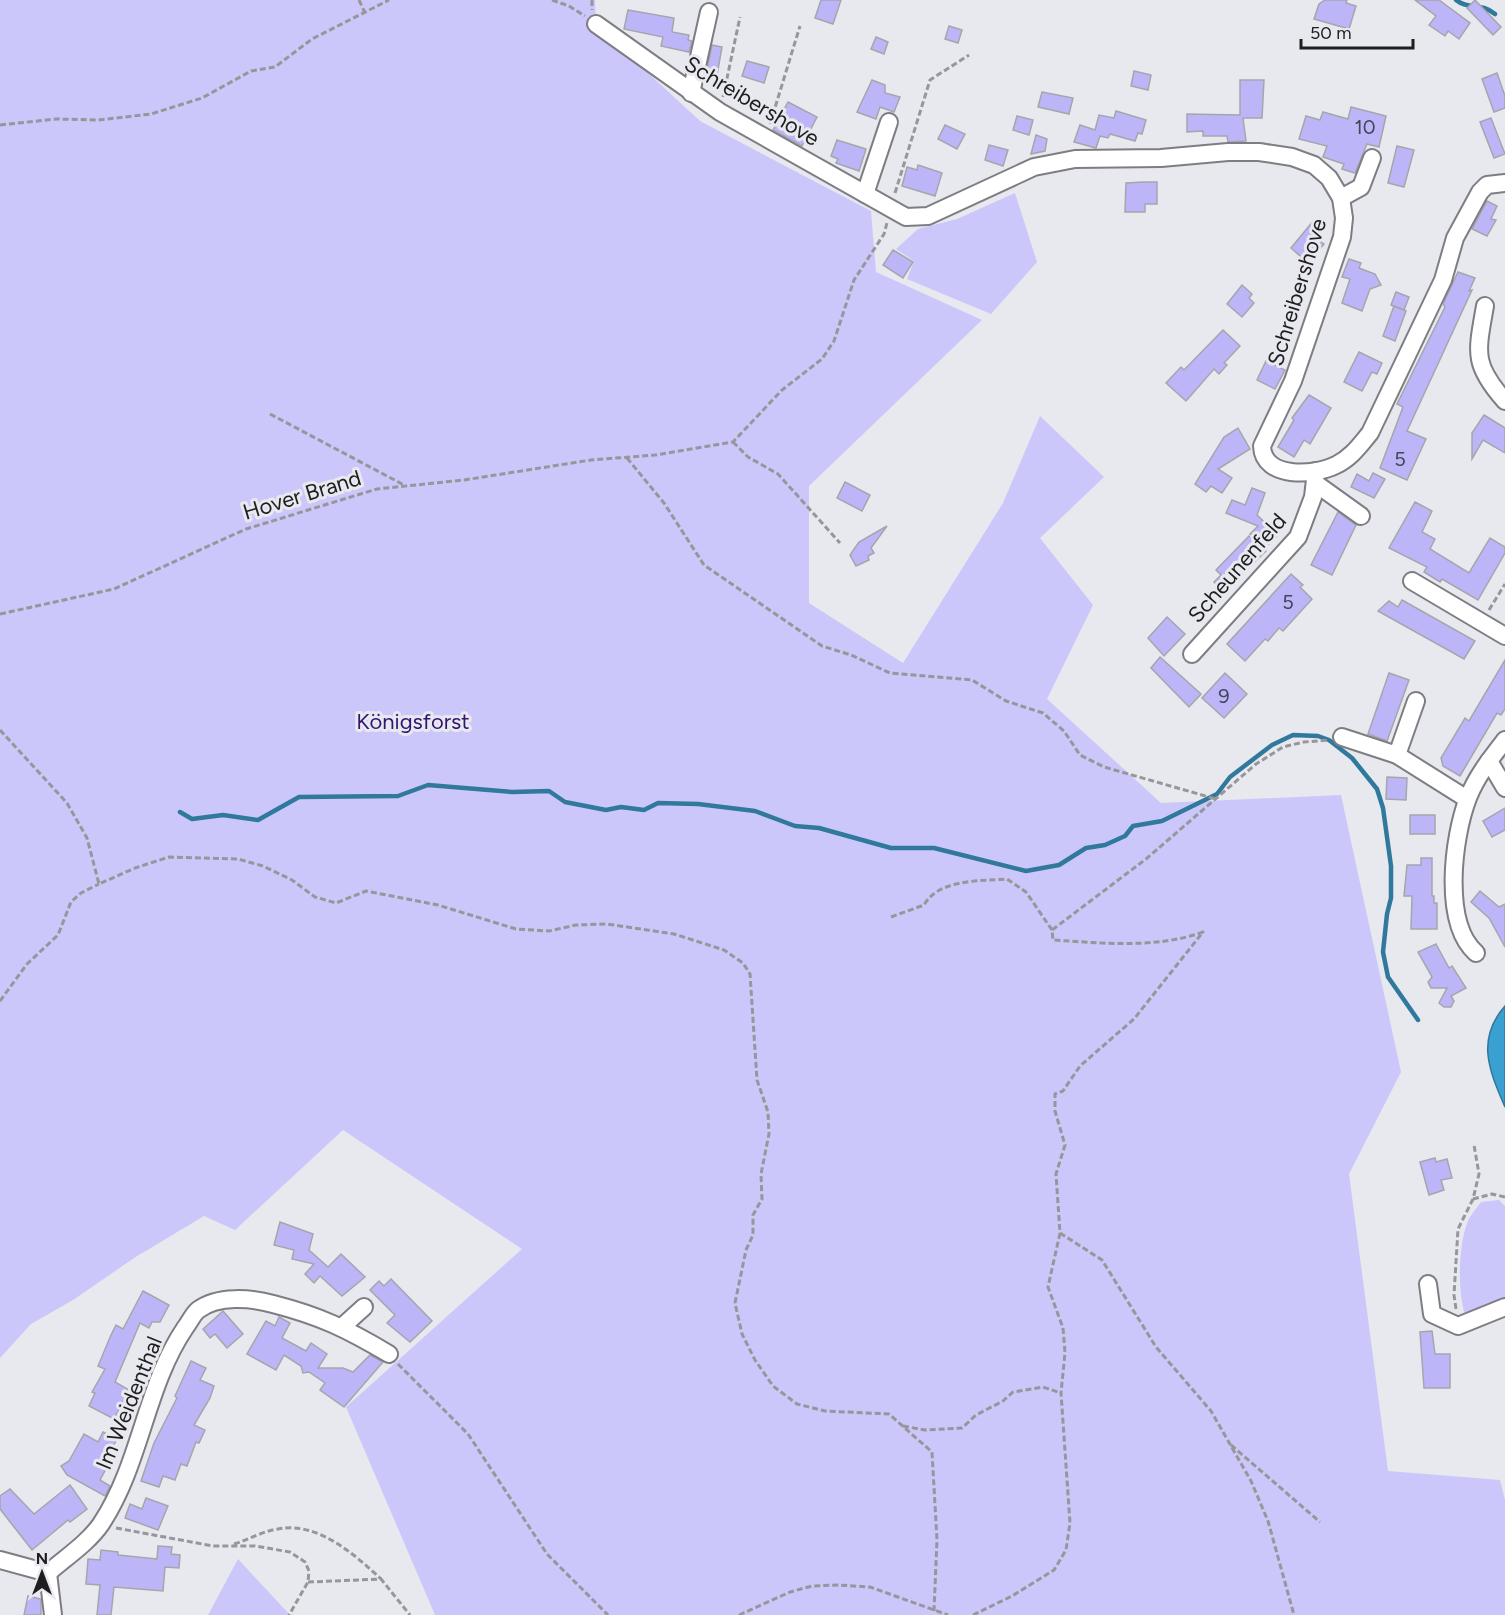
<svg xmlns="http://www.w3.org/2000/svg" width="1505" height="1615" viewBox="0 0 1505 1615" font-family="Figtree,sans-serif">
<rect width="100%" height="100%" fill="#e8e8ef"/>
<g fill="#cbc7fa">
<polygon points="0,0 595,0 596,25 700,121 871,211 876,272 982,320 809,486 809,603 903,663 1003,503 1040,416 1104,477 1040,538 1093,605 1047,699 1161,803 1341,795 1401,1072 1349,1174 1388,1471 1500,1480 1505,1500 1505,1615 435,1615 346,1407 522,1249 343,1130 235,1230 204,1216 134,1258 73,1300 31,1324 0,1358"/>
<polygon points="1015,193 1037,262 991,314 907,279 914,261 896,249 918,229 957,219"/>
<path d="M1499,1200L1505,1206V1302L1466,1318C1457,1294 1458,1245 1468,1221C1471,1214 1477,1208 1481,1202Z"/>
<polygon points="238,1559 290,1615 208,1615"/>
</g>
<path fill="#39a0d1" stroke="#31799c" stroke-width="1.5" d="M1505,1006V1107C1490,1072 1475,1040 1505,1006Z"/>
<g fill="none" stroke-linecap="round" stroke-linejoin="round">
<g stroke="#31799c" stroke-width="4.5">
<path d="M1456,0C1468,10 1481,2 1495,14"/>
<polyline points="180,812 192,819 223,815 258,820 299,797 398,796 428,785 512,792 549,791 565,802 606,810 621,807 644,810 658,803 698,804 755,811 795,826 819,828 891,848 934,848 1026,871 1059,865 1086,848 1105,845 1125,836 1133,826 1162,821 1217,794 1230,777 1272,745 1293,735 1318,736 1329,740 1352,758 1377,789 1383,808 1391,866 1391,898 1387,914 1383,952 1388,977 1418,1020"/>
</g>
</g>
<g fill="#bcb6f9" stroke="#a5a5ac" stroke-width="1.5">
<polygon points="821,0 841,0 833,24 815,18"/>
<polygon points="1325,0 1347,0 1346,3 1356,6 1349,29 1314,19 1319,4"/>
<polygon points="1415,0 1439,0 1470,23 1459,39 1448,31 1445,36 1429,25 1436,16"/>
<polygon points="1475,0 1501,27 1493,35 1467,8"/>
<polygon points="628,10 674,18 672,32 689,35 688,40 692,41 689,52 661,46 663,37 624,29"/>
<polygon points="949,26 962,30 958,43 945,39"/>
<polygon points="876,37 888,42 884,54 871,49"/>
<polygon points="712,45 722,47 716,81 705,79"/>
<polygon points="747,61 769,67 764,83 742,76"/>
<polygon points="1134,71 1151,75 1148,90 1131,86"/>
<polygon points="1497,73 1505,96 1505,108 1494,112 1482,79"/>
<polygon points="872,80 885,85 885,93 900,97 894,112 880,107 876,119 857,112"/>
<polygon points="1240,80 1264,80 1262,118 1243,118 1246,141 1228,142 1227,136 1203,136 1203,131 1187,132 1187,114 1240,115"/>
<polygon points="1042,92 1073,98 1069,114 1038,107"/>
<polygon points="788,102 817,117 802,146 773,130"/>
<polygon points="1351,107 1386,116 1379,147 1367,144 1355,173 1342,169 1344,164 1323,157 1327,146 1299,139 1306,116 1320,120 1323,112 1348,119"/>
<polygon points="1116,111 1146,120 1142,134 1138,133 1135,141 1110,134 1108,138 1100,136 1096,148 1074,142 1080,125 1095,130 1099,115 1114,118"/>
<polygon points="1017,116 1033,120 1029,135 1013,130"/>
<polygon points="1491,118 1505,154 1494,158 1480,122"/>
<polygon points="945,125 965,134 957,149 938,139"/>
<polygon points="1036,135 1047,139 1045,151 1031,154"/>
<polygon points="837,140 866,149 859,171 836,163 838,159 831,156"/>
<polygon points="989,145 1008,150 1003,166 985,160"/>
<polygon points="1397,146 1414,150 1404,187 1388,183"/>
<polygon points="918,165 942,173 935,196 902,186 907,167 917,170"/>
<polygon points="1144,182 1157,182 1157,204 1145,204 1145,212 1125,212 1126,183"/>
<polygon points="1487,201 1497,206 1491,219 1496,220 1487,236 1472,229"/>
<polygon points="1314,220 1324,228 1318,239 1324,244 1308,263 1291,248"/>
<polygon points="893,250 913,262 903,278 883,265"/>
<polygon points="1349,259 1361,263 1359,268 1375,274 1381,285 1370,289 1362,311 1342,303 1350,279 1342,277"/>
<polygon points="1458,272 1475,278 1469,291 1472,290 1407,431 1426,439 1407,480 1380,468 1403,407 1397,404 1445,307 1443,304"/>
<polygon points="1242,285 1252,294 1249,298 1254,303 1242,317 1227,304"/>
<polygon points="1396,292 1409,297 1404,310 1391,305"/>
<polygon points="1394,306 1406,311 1395,341 1383,336"/>
<polygon points="1223,330 1240,346 1224,363 1227,365 1219,374 1214,369 1186,401 1166,383 1181,367 1184,370"/>
<polygon points="1359,352 1382,363 1377,374 1372,372 1362,391 1344,382"/>
<polygon points="1266,361 1285,370 1275,389 1257,380"/>
<polygon points="1309,395 1331,408 1310,444 1304,440 1294,457 1278,447 1294,420 1292,418"/>
<polygon points="1484,415 1505,428 1505,453 1483,440 1472,459 1472,433"/>
<polygon points="1238,428 1250,449 1218,469 1232,478 1222,493 1211,486 1206,492 1195,484 1224,437"/>
<polygon points="1373,473 1385,479 1374,498 1351,487 1357,474 1369,481"/>
<polygon points="845,482 870,495 862,511 837,498"/>
<polygon points="1252,488 1265,493 1257,515 1278,535 1269,544 1250,534 1258,526 1226,513 1232,500 1245,505"/>
<polygon points="1415,502 1432,511 1422,532 1435,539 1430,549 1469,573 1490,538 1505,547 1505,553 1478,600 1442,579 1440,582 1424,572 1427,567 1389,548"/>
<polygon points="1338,512 1356,525 1332,575 1311,565"/>
<polygon points="887,526 871,548 874,553 868,556 869,560 856,566 850,555 859,542"/>
<polygon points="1249,536 1266,551 1224,592 1214,582 1221,575 1216,570"/>
<polygon points="1291,574 1303,585 1300,587 1312,599 1283,631 1279,628 1268,641 1265,639 1245,661 1227,644"/>
<polygon points="1402,600 1475,641 1464,659 1378,611 1389,601 1398,607"/>
<polygon points="1167,617 1185,634 1164,656 1148,638"/>
<polygon points="1160,657 1201,694 1189,707 1151,668"/>
<polygon points="1505,660 1505,709 1501,715 1497,713 1460,776 1443,766 1441,758 1465,718 1469,721"/>
<polygon points="1225,673 1247,694 1224,718 1202,698"/>
<polygon points="1389,673 1409,680 1387,741 1368,734"/>
<polygon points="1387,777 1407,778 1406,800 1386,799"/>
<polygon points="1505,808 1505,830 1492,837 1483,821"/>
<rect x="1410" y="815" width="25" height="19"/>
<polygon points="1421,858 1432,858 1432,896 1434,896 1434,903 1437,903 1437,929 1411,929 1412,896 1404,896 1407,865 1421,865"/>
<polygon points="1480,891 1499,907 1505,904 1505,947 1489,918 1471,902"/>
<polygon points="1436,944 1449,968 1452,966 1466,988 1451,996 1454,1001 1451,1007 1444,1007 1439,1003 1447,988 1431,988 1428,982 1432,977 1418,952"/>
<polygon points="1435,1158 1436,1162 1447,1159 1452,1178 1441,1180 1444,1190 1429,1195 1420,1162"/>
<polygon points="280,1222 313,1234 309,1250 328,1267 341,1254 365,1277 342,1296 320,1276 314,1283 305,1274 314,1264 292,1259 294,1250 274,1245"/>
<polygon points="391,1279 432,1321 410,1342 387,1323 395,1315 370,1290 379,1281 384,1286"/>
<polygon points="143,1291 169,1305 160,1322 152,1322 149,1328 140,1323 115,1382 129,1390 114,1419 89,1406 95,1393 92,1392 105,1369 98,1366 111,1335 116,1325 123,1329"/>
<polygon points="223,1311 243,1334 227,1348 215,1334 210,1338 203,1329"/>
<polygon points="279,1317 290,1323 282,1338 306,1351 311,1343 327,1354 318,1368 343,1368 353,1372 370,1355 383,1362 344,1407 320,1390 325,1383 309,1372 303,1373 301,1366 284,1355 276,1370 247,1354 266,1321 275,1326"/>
<polygon points="1432,1331 1435,1354 1450,1354 1450,1388 1424,1388 1420,1332"/>
<polygon points="191,1361 206,1368 200,1380 214,1386 210,1398 194,1425 205,1430 199,1443 196,1442 187,1466 181,1464 175,1480 163,1476 159,1487 141,1481 154,1443 177,1398 175,1396"/>
<polygon points="103,1432 117,1439 103,1465 107,1467 100,1480 110,1486 105,1496 67,1475 61,1466 69,1461 84,1434 98,1442"/>
<polygon points="70,1485 87,1509 70,1522 68,1520 32,1550 0,1509 0,1496 10,1489 34,1514"/>
<polygon points="146,1498 168,1506 158,1530 125,1518 130,1504 142,1509"/>
<polygon points="158,1546 172,1547 171,1554 180,1555 179,1568 165,1567 163,1591 114,1587 111,1615 97,1615 100,1585 86,1584 88,1559 100,1560 101,1550 118,1552 118,1555 157,1559"/>
<polygon points="28,1596 41,1599 41,1615 24,1615"/>
</g>
<g fill="none" stroke-linecap="round" stroke-linejoin="round">
<defs>
<g id="minor">
<path d="M596,24L720,112L906,217L928,216L1034,167L1075,159L1161,158L1228,152H1259L1292,157L1314,165L1329,178L1341,198L1344,218L1342,237L1293,381L1262,446C1263,479 1314,476 1336,465C1351,458 1360,445 1370,433L1443,280L1455,238L1480,192L1487,185L1505,183"/>
<polyline points="691,93 709,12"/>
<polyline points="865,194 889,122"/>
<polyline points="1341,198 1361,187 1372,158"/>
<path d="M1485,306C1477,352 1472,364 1505,401"/>
<polyline points="1315,483 1361,516"/>
<polyline points="1412,581 1505,636"/>
<polyline points="1192,654 1298,537 1313,497 1316,471"/>
<polyline points="1342,737 1397,755 1467,799"/>
<polyline points="1397,755 1416,701"/>
<polyline points="1489,761 1505,788"/>
<path d="M1476,953C1442,923 1453,837 1468,798C1476,777 1491,758 1505,740"/>
<polyline points="1428,1284 1432,1314 1458,1326 1505,1307"/>
<polyline points="343,1326 364,1307"/>
<path d="M0,1560L48,1573C65,1558 88,1543 101,1524C141,1464 145,1387 185,1328C189,1323 193,1314 198,1310C218,1295 251,1298 273,1304C320,1316 347,1329 389,1354"/>
<polyline points="48,1573 53,1615"/>
</g>
</defs>
<use href="#minor" stroke="#7d7d83" stroke-width="20"/>
<g stroke="#96969b" stroke-width="3" stroke-dasharray="6 3" stroke-linecap="butt">
<polyline points="359,0 365,13"/>
<polyline points="552,0 569,6 585,16"/>
<polyline points="592,0 592,10"/>
<polyline points="723,97 740,17"/>
<polyline points="770,124 800,26"/>
<polyline points="0,125 56,119 98,120 151,114 202,98 251,71 275,67 312,39 389,0"/>
<polyline points="895,193 930,80 969,55"/>
<polyline points="270,414 404,485"/>
<polyline points="733,442 748,457 778,474 840,543"/>
<polyline points="627,458 664,503 704,565 822,646 851,655 890,673 972,680 1006,701 1043,713 1064,731 1080,755 1104,767 1216,799"/>
<polyline points="1489,610 1505,584"/>
<polyline points="0,614 114,589 246,529 377,489 464,480 591,460 655,455 733,442 782,390 822,359 834,341 854,280 884,234 887,223"/>
<polyline points="0,730 67,803 87,838 99,884 135,868 169,857 238,859 263,866 292,880 315,897 336,903 366,891 438,905 516,929 549,931 576,925 607,924 674,934 724,950 743,963 750,974 757,1080 768,1112 769,1134 761,1174 762,1199 753,1215 753,1235 746,1250 735,1303 742,1334 755,1360 773,1386 797,1404 825,1411 889,1414 932,1452 937,1540 934,1611"/>
<path d="M891,917L924,905C939,879 979,881 1007,879L1026,892L1052,930"/>
<polyline points="0,1001 27,964 58,935 71,902 81,893 99,884"/>
<polyline points="1473,1199 1492,1194 1505,1197"/>
<polyline points="1060,1233 1102,1260 1156,1347 1211,1411 1251,1481 1268,1521 1294,1615"/>
<polyline points="1456,1309 1454,1295 1458,1229 1473,1199 1479,1174 1474,1145"/>
<polyline points="398,1364 468,1434 547,1554 608,1615"/>
<polyline points="903,1426 925,1430 962,1428 976,1415 1003,1401 1013,1392 1043,1387 1061,1393"/>
<polyline points="1231,1445 1320,1522"/>
<polyline points="116,1528 213,1546 255,1546 290,1552 305,1562 309,1571 308,1582 289,1615"/>
<path d="M234,1544C250,1539 263,1531 278,1529C318,1521 355,1555 381,1579"/>
<polyline points="308,1582 381,1579 410,1615"/>
<polyline points="739,1615 790,1592 812,1586 838,1585 870,1587 948,1615"/>
<path d="M973,1615L1012,1596L1054,1570L1066,1550L1070,1523L1061,1393L1065,1353L1063,1328L1048,1287L1060,1233L1056,1174L1065,1145L1055,1111V1094L1063,1091L1080,1066L1134,1019L1203,932C1156,949 1102,943 1053,940L1052,930L1146,859L1256,764L1283,747L1304,742L1329,740"/>
</g>
<use href="#minor" stroke="#fff" stroke-width="16"/>
</g>
<g text-anchor="middle" dominant-baseline="central" stroke-width="6" stroke-linejoin="round" paint-order="stroke">
<g font-size="20" fill="#464456">
<text x="1365" y="127">10</text>
<text x="1400" y="459">5</text>
<text x="1288" y="602">5</text>
<text x="1224" y="696">9</text>
</g>
<g font-size="22" fill="#1e1e20" stroke="#e8e8ef">
<text transform="translate(752 101) rotate(31)">Schreibershove</text>
<text transform="translate(1297 292) rotate(-73)">Schreibershove</text>
<text transform="translate(302 495) rotate(-17)">Hover Brand</text>
<text transform="translate(1237 568) rotate(-49)">Scheunenfeld</text>
<text transform="translate(129 1403) rotate(-68)">Im Weidenthal</text>
</g>
<g font-size="22" fill="#321473" stroke="#e8e8ef">
<text x="413" y="721">Königsforst</text>
</g>
</g>
<g transform="translate(42 1573)" stroke="#e8e8ef" stroke-width="4.5" paint-order="stroke">
<path d="M0-4.5L10 22L0 15L-10 22Z" fill="#1e1e20"/>
<text y="-9" font-size="16" font-weight="bold" text-anchor="middle" fill="#1e1e20">N</text>
</g>
<path d="M1301 39v9h112v-9" fill="none" stroke="#1e1e20" stroke-width="3"/>
<text x="1310" y="39" font-size="18" fill="#1e1e20" stroke="#e8e8ef" stroke-width="4.5" paint-order="stroke">50 m</text>
</svg>
